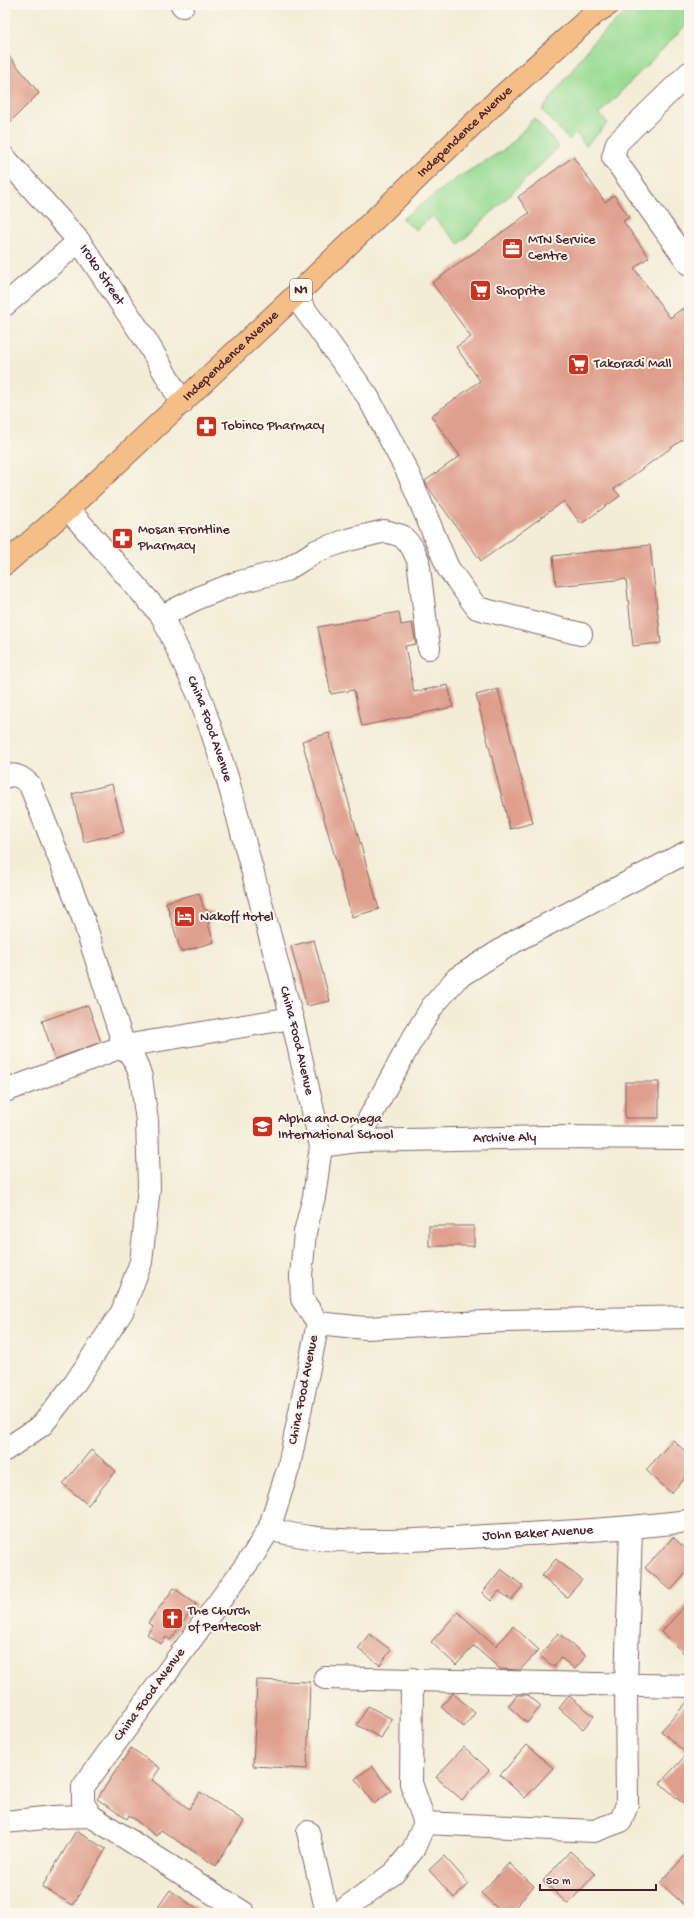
<svg xmlns="http://www.w3.org/2000/svg" width="694" height="1918" viewBox="0 0 694 1918" font-family="'Gochi Hand',sans-serif">
<rect width="100%" height="100%" fill="#fbf7ec"/>
<filter id="ink" filterUnits="userSpaceOnUse"><feTurbulence type="fractalNoise" baseFrequency=".025" numOctaves="2"/><feDisplacementMap in="SourceGraphic" scale="8" xChannelSelector="R" yChannelSelector="G"/><feConvolveMatrix kernelMatrix="1 2 1 2 8 2 1 2 1" color-interpolation-filters="sRGB"/></filter>
<filter id="wash" filterUnits="userSpaceOnUse"><feTurbulence type="fractalNoise" baseFrequency=".012" numOctaves="4" result="noise"/><feDisplacementMap in="SourceGraphic" scale="16" xChannelSelector="R" yChannelSelector="G"/><feGaussianBlur stdDeviation="0.9" result="paint"/><feColorMatrix in="noise" values="0 0 0 0 0 0 0 0 0 0 0 0 0 0 0 0 0 1.4 0 .05"/><feComposite in="paint" operator="in"/></filter>
<g filter="url(#wash)">
<rect width="100%" height="100%" fill="#f3edd7"/>
<g fill="#98db93" stroke="#717d5f">
<polygon points="634,5 689,5 689,22 599,114 608,123 586,146 576,133 569,140 542,110 594,41"/>
<polygon points="534,118 559,147 459,244 432,216 416,230 402,219 457,178 507,148"/>
</g>
<g id="blocks">
<g fill="#df9f8d">
<polygon points="5,51 39,93 5,127"/>
<polygon points="573,157 605,202 614,195 629,217 623,221 649,257 634,268 670,318 683,308 689,317 689,435 614,489 620,496 581,524 564,501 481,561 428,487 425,481 460,456 431,416 480,381 456,347 471,337 432,283 529,213 518,197"/>
<polygon points="650,545 661,643 633,646 626,579 556,586 553,556"/>
<polygon points="399,612 401,625 412,623 416,644 405,646 414,692 448,685 453,707 362,726 354,690 331,694 318,627"/>
<polygon points="498,689 533,823 510,829 476,695"/>
<polygon points="329,733 379,909 352,917 302,741"/>
<polygon points="112,784 124,832 84,842 72,794"/>
<polygon points="199,893 204,909 214,913 208,924 214,942 181,952 166,902"/>
<polygon points="314,940 330,1001 307,1006 291,946"/>
<polygon points="88,1005 101,1042 55,1059 42,1021"/>
<rect x="625" y="1082" width="34" height="36"/>
<rect x="429" y="1226" width="45" height="20"/>
<polygon points="673,1440 689,1455 689,1474 671,1493 646,1470"/>
<polygon points="91,1450 116,1471 88,1505 63,1484"/>
<polygon points="673,1537 689,1552 689,1570 671,1590 645,1568"/>
<polygon points="556,1559 582,1580 567,1597 542,1576"/>
<polygon points="501,1569 523,1586 511,1600 499,1591 491,1601 482,1593"/>
<polygon points="174,1588 196,1604 170,1640 166,1637 161,1644 147,1634 153,1626 148,1623"/>
<polygon points="689,1602 689,1658 661,1632"/>
<polygon points="458,1612 496,1646 513,1626 539,1650 520,1670 500,1669 474,1646 456,1665 431,1642"/>
<polygon points="558,1633 586,1656 575,1669 561,1658 554,1667 540,1656"/>
<polygon points="369,1634 391,1650 380,1665 358,1649"/>
<polygon points="257,1680 310,1682 307,1769 253,1766"/>
<polygon points="453,1693 475,1713 464,1727 441,1707"/>
<polygon points="517,1695 528,1695 541,1706 527,1723 508,1706"/>
<polygon points="569,1696 594,1716 583,1729 559,1708"/>
<polygon points="689,1700 689,1809 660,1783 687,1754 661,1731"/>
<polygon points="368,1706 392,1719 381,1738 357,1725"/>
<polygon points="527,1745 553,1768 525,1798 500,1775"/>
<polygon points="464,1747 489,1770 462,1800 436,1777"/>
<polygon points="131,1748 160,1768 152,1780 189,1809 200,1792 244,1821 216,1866 161,1830 156,1836 129,1815 127,1819 97,1799"/>
<polygon points="372,1766 391,1791 374,1804 355,1779"/>
<polygon points="76,1831 106,1849 73,1905 42,1887"/>
<polygon points="570,1851 595,1874 568,1904 543,1881"/>
<polygon points="689,1851 689,1909 660,1883"/>
<polygon points="444,1856 469,1884 454,1898 429,1870"/>
<polygon points="509,1863 534,1886 510,1913 503,1913 481,1893"/>
<polygon points="170,1890 203,1913 154,1913"/>
</g>
</g>
</g>
<g filter="url(#ink)">
<use href="#blocks" fill-opacity="0" stroke="#856767" stroke-width="1"/>
<g fill="none" stroke-linecap="round" stroke-linejoin="round">
<defs>
<g id="minor">
<polyline points="182,5 183,6"/>
<polyline points="689,73 617,143 613,157 689,264"/>
<path id="s1" d="M5,158L79,241L147,342L182,403"/>
<polyline points="295,296 368,397 409,475 448,568 477,608 581,634"/>
<polyline points="5,305 79,241"/>
<path id="s2" d="M68,509L162,616L201,700L227,777L292,1018L321,1146L314,1197L305,1232L301,1276L302,1299L318,1323L289,1466L269,1529L254,1554L83,1787V1803L91,1816"/>
<polyline points="162,616 200,597 236,583 286,570 316,551 348,540 385,531 402,536 412,547 418,560 429,648"/>
<path d="M5,777C15,772 23,778 30,785L82,915L124,1046L135,1061L141,1077L147,1121L149,1187L141,1262L122,1312L75,1383L42,1425L5,1450"/>
<polyline points="5,1091 124,1046 292,1018"/>
<polyline points="357,1141 409,1045 432,1007 457,978 517,940 689,851"/>
<path id="s3" d="M321,1146L357,1141L550,1137L689,1138"/>
<polyline points="318,1323 365,1328 504,1321 689,1317"/>
<path id="s4" d="M269,1529C340,1548 414,1540 486,1536C554,1533 622,1529 689,1521"/>
<polyline points="325,1678 689,1686"/>
<polyline points="5,1822 53,1817 91,1816 244,1913"/>
<polyline points="425,1823 594,1831 621,1821 627,1804 626,1684 631,1528"/>
<polyline points="308,1832 327,1913"/>
<polyline points="339,1913 394,1873 413,1850 425,1823 411,1783 412,1679"/>
</g>
<g id="highway">
<path id="s5" d="M5,564L68,509L295,296L499,99L595,13L608,5"/>
</g>
</defs>
<use href="#minor" stroke="#856767" stroke-width="24"/>
<use href="#highway" stroke="#856767" stroke-width="24"/>
<use href="#minor" stroke="#fff" stroke-width="22"/>
<use href="#highway" stroke="#f6be87" stroke-width="22"/>
</g>
</g>
<defs>
<symbol id="office-square" viewBox="-11 -11 22 22"><rect x="-9" y="-9" width="18" height="18" rx="4" fill="#c8321e" stroke="#fbf7ec"/><path d="M-6-3h4V-5.5h4V-3h4V5H-6ZM-1-4.5V-3h2v-1.5ZM-6 0V1H6V0Z" fill="#fff"/></symbol>
<symbol id="supermarket-square" viewBox="-11 -11 22 22"><rect x="-9" y="-9" width="18" height="18" rx="4" fill="#c8321e" stroke="#fbf7ec"/><path d="M-6-5.5h2.5l.6 2H6L4.5 2H-2.5L-4.4-4H-6ZM-1.5 3.2a1.3 1.3 0 1 0 .1 0ZM3 3.2a1.3 1.3 0 1 0 .1 0Z" fill="#fff"/></symbol>
<symbol id="pharmacy-square" viewBox="-11 -11 22 22"><rect x="-9" y="-9" width="18" height="18" rx="4" fill="#c8321e" stroke="#fbf7ec"/><path d="M-2-6h4v4h4v4h-4v4h-4v-4h-4v-4h4Z" fill="#fff"/></symbol>
<symbol id="hotel-square" viewBox="-11 -11 22 22"><rect x="-9" y="-9" width="18" height="18" rx="4" fill="#c8321e" stroke="#fbf7ec"/><path d="M-6-4.5h1.5V1H6V5H4.5V3h-9V5H-6ZM-4 0a1.8 1.8 0 1 1 3.6 0ZM.5 0V-2.5h3Q6-2.5 6 0Z" fill="#fff"/></symbol>
<symbol id="school-square" viewBox="-11 -11 22 22"><rect x="-9" y="-9" width="18" height="18" rx="4" fill="#c8321e" stroke="#fbf7ec"/><path d="M0-5L7-2L0 1L-7-2ZM-4 1L0 2.5L4 1V4Q0 6-4 4Z" fill="#fff"/></symbol>
<symbol id="church-square" viewBox="-11 -11 22 22"><rect x="-9" y="-9" width="18" height="18" rx="4" fill="#c8321e" stroke="#fbf7ec"/><path d="M-1.2-6h2.4v3.5h3.3v2.4h-3.3V6h-2.4V-.1h-3.3v-2.4h3.3Z" fill="#fff"/></symbol>
</defs>
<g fill-rule="evenodd">
<use href="#office-square" x="500" y="236" width="25" height="25"/>
<use href="#supermarket-square" x="468" y="278" width="25" height="25"/>
<use href="#supermarket-square" x="566" y="352" width="25" height="25"/>
<use href="#pharmacy-square" x="194" y="414" width="25" height="25"/>
<use href="#pharmacy-square" x="110" y="526" width="25" height="25"/>
<use href="#hotel-square" x="172" y="904" width="25" height="25"/>
<use href="#school-square" x="250" y="1114" width="25" height="25"/>
<use href="#church-square" x="160" y="1606" width="25" height="25"/>
</g>
<g text-anchor="middle" dominant-baseline="central" stroke-width="4" stroke-linejoin="round" paint-order="stroke">
<rect fill="#fbf7ec" stroke="#7f6065" stroke-width="1" x="290" y="279" width="22" height="22" rx="3"/>
<g font-size="13" font-weight="bold" fill="#4a1f2b">
<text x="301" y="290">N1</text>
</g>
<g font-size="14" fill="#4a1f2b" stroke="#fbf7ec">
<text stroke="none"><textPath href="#s5" startOffset="631">Independence Avenue</textPath></text>
<text stroke="none"><textPath href="#s1" startOffset="152">Iroko Street</textPath></text>
<text stroke="none"><textPath href="#s5" startOffset="307">Independence Avenue</textPath></text>
<text stroke="none"><textPath href="#s2" startOffset="265">China Food Avenue</textPath></text>
<text stroke="none"><textPath href="#s2" startOffset="589">China Food Avenue</textPath></text>
<text stroke="none"><textPath href="#s3" startOffset="184">Archive Aly</textPath></text>
<text transform="translate(304 1390) rotate(-79)">China Food Avenue</text>
<text stroke="none"><textPath href="#s4" startOffset="270">John Baker Avenue</textPath></text>
<text transform="translate(150 1695) rotate(-54)">China Food Avenue</text>
</g>
<g font-size="14" fill="#4a1f2b" stroke="#fbf7ec" text-anchor="start">
<text x="528" y="240">MTN Service<tspan x="528" dy="16">Centre</tspan></text>
<text x="496" y="291">Shoprite</text>
<text x="594" y="364">Takoradi Mall</text>
<text x="222" y="426">Tobinco Pharmacy</text>
<text x="138" y="530">Mosan Frontline<tspan x="138" dy="16">Pharmacy</tspan></text>
<text x="200" y="917">Nakoff Hotel</text>
<text x="278" y="1119">Alpha and Omega<tspan x="278" dy="16">International School</tspan></text>
<text x="188" y="1611">The Church<tspan x="188" dy="16">of Pentecost</tspan></text>
</g>
</g>
<rect width="694" height="1918" fill="none" stroke="#fbf7ec" stroke-width="20"/>
<path d="M540 1884v6h116v-6" fill="none" stroke="#4a1f2b" stroke-width="2"/>
<text x="546" y="1884" font-size="12" fill="#4a1f2b" stroke="#fbf7ec" stroke-width="3" paint-order="stroke">50 m</text>
</svg>
